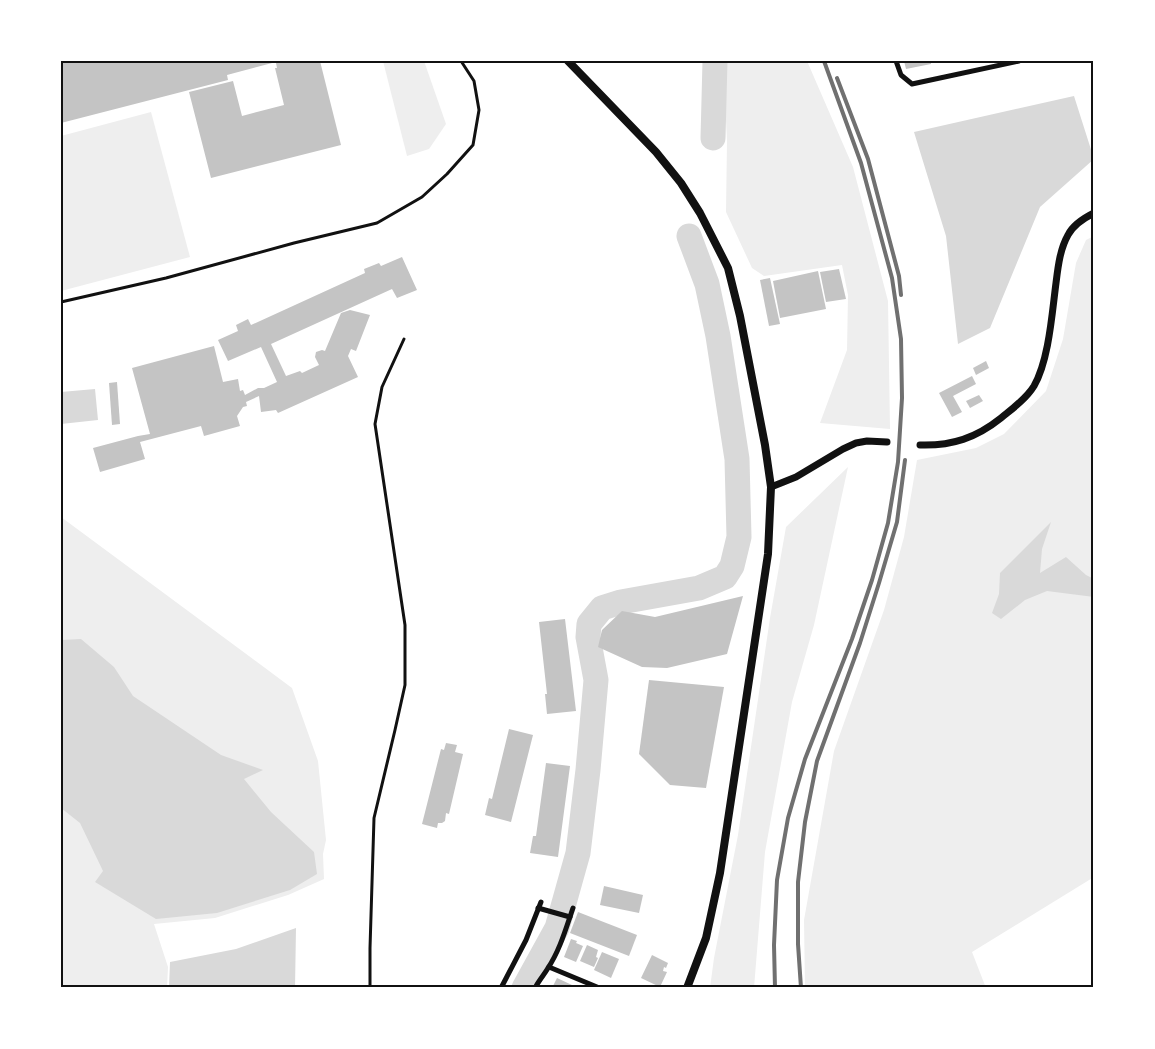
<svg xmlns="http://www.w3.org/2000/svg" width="1155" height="1049" viewBox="0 0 1155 1049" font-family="Helvetica,sans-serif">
<rect width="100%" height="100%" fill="#fff"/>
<g fill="#eee">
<polygon points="383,61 424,61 446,124 429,149 407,156"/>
<polygon points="723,61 807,61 853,167 888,301 890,429 820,423 847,350 848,295 842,265 764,276 752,268 726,212 727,141"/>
<polygon points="151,112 190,257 61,291 61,136"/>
<polygon points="1094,236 1094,877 972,952 986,988 805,988 804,920 834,751 884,610 904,537 917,460 976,448 1004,434 1046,391 1063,339 1076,263 1086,240"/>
<polygon points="848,467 814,625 792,702 765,852 754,988 710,988 714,958 738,835 770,618 786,527"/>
<polygon points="61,517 292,688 318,761 326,840 323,854 324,879 288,895 215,918 154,924 168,967 167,988 61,988"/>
</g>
<g fill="#d9d9d9">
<polygon points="1074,96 1094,159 1040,207 990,328 958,344 946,236 914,132"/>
<polygon points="95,389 98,420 61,424 61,392"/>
<polygon points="1051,522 1042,549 1040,573 1066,557 1086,575 1094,579 1094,597 1047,591 1025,600 1001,619 992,613 999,594 1000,573"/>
<polygon points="81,639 114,667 133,696 221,755 263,770 244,779 271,812 314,852 317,874 290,890 217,913 156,919 95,882 103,871 80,823 61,808 61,640"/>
<polygon points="296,928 295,988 169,988 170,962 236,949"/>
</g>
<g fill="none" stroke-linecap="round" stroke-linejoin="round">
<g stroke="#d9d9d9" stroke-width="25">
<polyline points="713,138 715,61"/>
<polyline points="524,988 557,928 578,853 588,770 596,680 588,637 589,624 602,608 621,602 699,588 725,577 732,566 739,537 737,459 718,336 707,284 689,236"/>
</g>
</g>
<g fill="#c4c4c4">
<polygon points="61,61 275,61 276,62 227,75 228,80 61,123"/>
<polygon points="283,61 320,61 341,145 211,178 189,92 233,81 242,116 284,105 275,68 277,68 276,63"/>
<polygon points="904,61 931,61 931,64 906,69"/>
<polygon points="402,257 417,290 397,298 392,289 271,344 286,376 300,371 302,373 319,365 315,357 316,352 322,350 325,351 341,313 350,310 370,315 356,351 351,349 348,356 358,377 278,413 276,410 261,412 259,396 246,402 247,406 243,407 237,416 240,426 204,436 201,426 140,442 145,459 100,472 93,448 138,436 150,434 132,368 214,346 223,382 238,379 240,391 243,390 245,395 258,388 264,388 277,382 261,347 228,361 218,340 238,331 236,325 248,319 251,325 365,273 364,269 379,263 381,266"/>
<polygon points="839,269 846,299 826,302 820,272"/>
<polygon points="818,271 826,309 780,318 773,281"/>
<polygon points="770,278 780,324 769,326 760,280"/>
<polygon points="986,361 989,368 976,375 973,368"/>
<polygon points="972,376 976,384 953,396 962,412 952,417 939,393"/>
<polygon points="117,382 120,424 112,425 109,383"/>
<polygon points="979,395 983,401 970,408 966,401"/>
<polygon points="743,596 727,654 667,668 642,667 598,647 602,630 622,611 655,617"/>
<polygon points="565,619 576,711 547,714 545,694 547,694 539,622"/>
<polygon points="649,680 724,687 706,788 670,785 639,754"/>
<polygon points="509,729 533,735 511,822 485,815 489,798 492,799"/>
<polygon points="446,743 457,745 455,752 463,754 449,814 446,813 445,821 442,823 438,823 437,828 422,824 441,749 444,750"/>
<polygon points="546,763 570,766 558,857 530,853 533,836 536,836"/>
<polygon points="604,886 643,895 639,913 600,905"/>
<polygon points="578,912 637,935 629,956 570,933"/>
<polygon points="571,939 577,941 576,943 583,946 576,962 564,957"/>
<polygon points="587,945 598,950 596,957 598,958 594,967 580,961"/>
<polygon points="602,952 619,959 611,978 594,970"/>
<polygon points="652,955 668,963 666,968 664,967 663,971 667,972 660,987 641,978"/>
<polygon points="557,978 572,985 571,988 552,988"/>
</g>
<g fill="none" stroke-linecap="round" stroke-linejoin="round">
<g stroke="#111" stroke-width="3">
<polyline points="61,302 166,278 294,243 377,223 422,197 447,174 473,145 479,110 474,81 461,61"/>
<polyline points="370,988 370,948 374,818 395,730 405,685 405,625 375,424 382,387 404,339"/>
</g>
<g stroke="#111" stroke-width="5">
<polyline points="896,61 901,75 912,84 1019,61"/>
<polyline points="538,908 570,917"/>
<polyline points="549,967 597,987"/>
<polyline points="501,988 526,940 541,902"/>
<path d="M535,988C539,980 544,975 548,968C560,950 566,928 573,908"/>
</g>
<g stroke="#111" stroke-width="7">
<path d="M920,445C952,446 976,438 1001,418C1012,409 1026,399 1034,386C1049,360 1052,313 1056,283C1058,267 1060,249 1068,235C1073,225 1084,218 1094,213"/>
<polyline points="771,487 796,477 843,449 856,443 867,441 887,442"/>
</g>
<polyline stroke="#111" stroke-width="8" points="568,61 656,152 681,183 700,213 728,268 740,316 765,445 771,487 768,554 720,873 706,938 687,988"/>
<g stroke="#707070" stroke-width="4">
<polyline points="837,78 868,159 899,276 901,295"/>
<polyline points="775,988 774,945 777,880 788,818 805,759 852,639 872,580 888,523 898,462 902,398 901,339 892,278 861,163 824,61"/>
<polyline points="801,988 798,944 798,882 805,822 817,761 860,643 879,583 897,522 905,460"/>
</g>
</g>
<rect width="1155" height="1049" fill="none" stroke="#ffffff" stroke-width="125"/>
<rect x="62" y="62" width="1030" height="924" fill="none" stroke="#111" stroke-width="2"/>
</svg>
